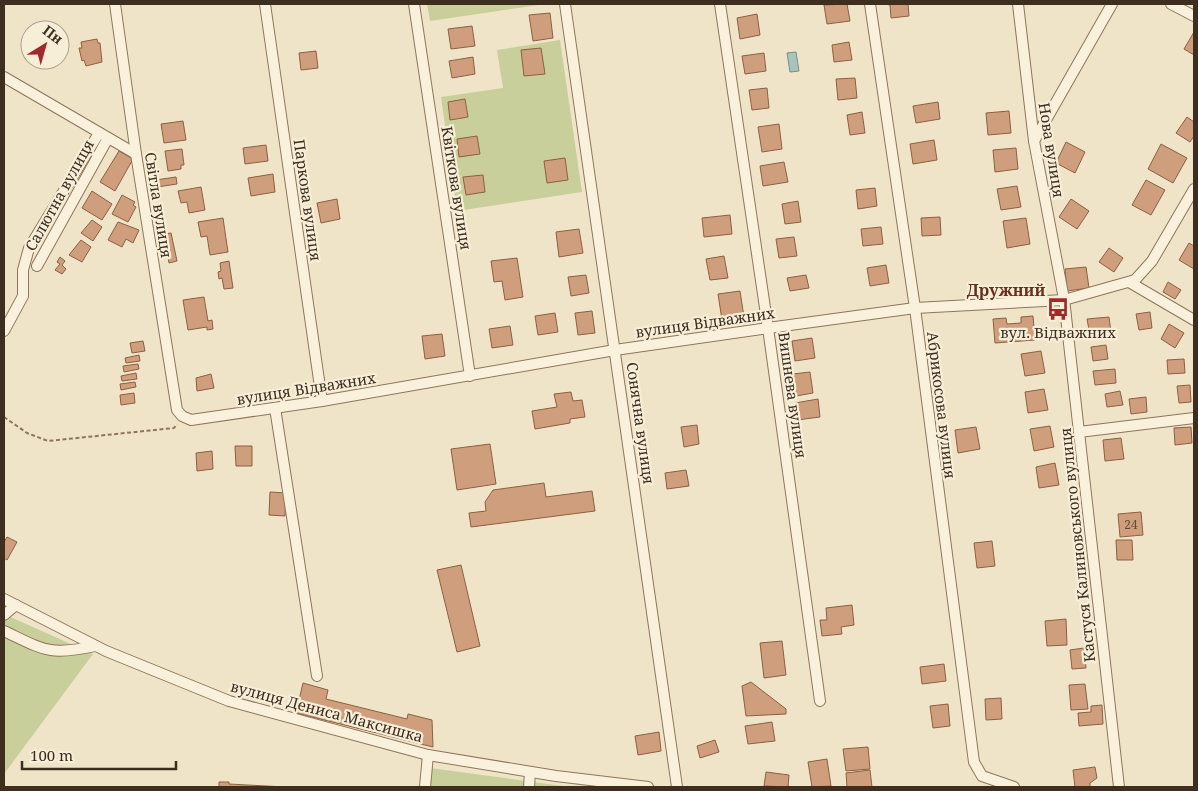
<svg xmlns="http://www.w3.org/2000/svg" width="1198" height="791" viewBox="0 0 1198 791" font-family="'Noto Serif',serif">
<rect width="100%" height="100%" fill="#f0e4c8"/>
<g fill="#c9cf9b">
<polygon points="427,4 545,4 430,21"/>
<polygon points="560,40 582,192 457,211 441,97 503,88 497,50"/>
<polygon points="4,614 93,654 4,774"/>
<polygon points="423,767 570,787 422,787"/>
</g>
<polygon fill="#a9c4bc" stroke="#6f938a" points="796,52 799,71 790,72 787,53"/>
<g fill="#cf9f7d" stroke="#8d5f41">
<polygon points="847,4 850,21 827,24 824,5"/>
<polygon points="885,4 908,4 909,16 891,18 890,5"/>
<polygon points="550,13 553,38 533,41 529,15"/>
<polygon points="757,14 760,35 740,39 737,18"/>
<polygon points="472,26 475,46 451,49 448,29"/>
<polygon points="1194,32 1194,55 1184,49"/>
<polygon points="97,39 98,43 100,43 102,62 86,66 84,60 82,61 79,48 82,48 81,42"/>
<polygon points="849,42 852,60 834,62 832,45"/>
<polygon points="541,48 545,74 524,76 521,50"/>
<polygon points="316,51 318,68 301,70 299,53"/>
<polygon points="764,53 766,71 745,74 742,56"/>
<polygon points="473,57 475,74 452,78 449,61"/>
<polygon points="855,78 857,98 838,100 836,79"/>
<polygon points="767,88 769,108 752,110 749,90"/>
<polygon points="465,99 468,117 450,120 448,102"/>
<polygon points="938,102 940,119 916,123 913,106"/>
<polygon points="1009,111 1011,133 988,135 986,113"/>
<polygon points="862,112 865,133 850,135 847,115"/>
<polygon points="1187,117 1194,122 1194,136 1190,142 1176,133"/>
<polygon points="183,121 186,140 164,143 161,124"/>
<polygon points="779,124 782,149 762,152 758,127"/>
<polygon points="477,136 480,154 459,157 457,139"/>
<polygon points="934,140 937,160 913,164 910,144"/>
<polygon points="1066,142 1085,152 1075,173 1056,163"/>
<polygon points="1161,144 1187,158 1173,183 1148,169"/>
<polygon points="266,145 268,161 245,164 243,148"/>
<polygon points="1016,148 1018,169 995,172 993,150"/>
<polygon points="182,149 184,165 181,165 181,169 168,171 165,151"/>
<polygon points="119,151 133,159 115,191 100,182"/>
<polygon points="565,158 568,180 547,183 544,161"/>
<polygon points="784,162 788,182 763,186 760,166"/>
<polygon points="273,174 275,192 251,196 248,178"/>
<polygon points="483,175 485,192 466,195 463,177"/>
<polygon points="176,177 177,184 157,187 156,180"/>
<polygon points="1146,180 1165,190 1151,215 1132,205"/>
<polygon points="1017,186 1021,207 1001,210 997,189"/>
<polygon points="201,187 205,210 189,213 187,202 181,203 178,191"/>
<polygon points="875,188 877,206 858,209 856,190"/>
<polygon points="92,191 112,204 102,220 82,208"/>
<polygon points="122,195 135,202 133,205 136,207 128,222 112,214"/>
<polygon points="337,199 340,219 321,223 317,203"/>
<polygon points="1071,199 1089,211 1077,229 1059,217"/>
<polygon points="798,201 801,222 785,224 782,204"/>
<polygon points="730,215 732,234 704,237 702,218"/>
<polygon points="940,217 941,235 922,236 921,218"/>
<polygon points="223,218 228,252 210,255 207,236 201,237 198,222"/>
<polygon points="1026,218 1030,244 1007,248 1003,221"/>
<polygon points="92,220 102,227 93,241 81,233"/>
<polygon points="118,222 139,230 133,243 126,239 122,247 108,240"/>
<polygon points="881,227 883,244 863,246 861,229"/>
<polygon points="579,229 583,253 559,257 556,232"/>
<polygon points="171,233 177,261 169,263 164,234"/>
<polygon points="794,237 797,256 779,258 776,239"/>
<polygon points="81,240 91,247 82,262 69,255"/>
<polygon points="1189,243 1194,246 1194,269 1179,260"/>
<polygon points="1109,248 1123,258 1114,272 1099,262"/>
<polygon points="724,256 728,278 710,280 706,259"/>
<polygon points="60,257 65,261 62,265 66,269 62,274 55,270 60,264 57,262"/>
<polygon points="517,258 523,297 505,300 502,281 494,282 491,261"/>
<polygon points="229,261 233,288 224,289 222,278 219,279 218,272 221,271 220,263"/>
<polygon points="886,265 889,283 870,286 867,268"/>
<polygon points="1086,267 1089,288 1067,291 1065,269"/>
<polygon points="586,275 589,293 571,296 568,277"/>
<polygon points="806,275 809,288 790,291 787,278"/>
<polygon points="1168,282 1181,290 1175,299 1163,292"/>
<polygon points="740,291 744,317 722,320 718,294"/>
<polygon points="204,297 208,321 212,320 213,329 207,330 207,327 188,330 183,300"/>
<polygon points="592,311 595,333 578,335 575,313"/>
<polygon points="1150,312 1152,328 1139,330 1136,314"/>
<polygon points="555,313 558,332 538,335 535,316"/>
<polygon points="1033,316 1035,340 995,343 993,319 1006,318 1007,324 1021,323 1021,317"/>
<polygon points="1109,317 1111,332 1090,335 1087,319"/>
<polygon points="1169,324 1184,333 1175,348 1161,339"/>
<polygon points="510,326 513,345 492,348 489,329"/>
<polygon points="442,334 445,356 425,359 422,336"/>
<polygon points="812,338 815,358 795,361 792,341"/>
<polygon points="143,341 145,351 132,353 130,343"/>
<polygon points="1106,345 1108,359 1093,361 1091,347"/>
<polygon points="1041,351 1045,373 1025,376 1021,354"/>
<polygon points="139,355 140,361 126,363 125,358"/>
<polygon points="1184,359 1185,373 1168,374 1167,360"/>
<polygon points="138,364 139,369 124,372 123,366"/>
<polygon points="1115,369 1116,383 1095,385 1093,371"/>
<polygon points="810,372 813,393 796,396 793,374"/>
<polygon points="136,373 137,379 122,381 121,376"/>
<polygon points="211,374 214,388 197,391 196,378"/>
<polygon points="135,382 136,387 121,390 120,384"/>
<polygon points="1190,385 1191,402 1179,403 1177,386"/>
<polygon points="1044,389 1048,410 1028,413 1025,392"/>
<polygon points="1120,391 1123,405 1107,407 1105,394"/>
<polygon points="571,392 573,401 582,400 585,417 570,419 570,423 535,429 532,411 557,407 554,394"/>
<polygon points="134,393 135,403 121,405 120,395"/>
<polygon points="1146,397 1147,412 1131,414 1129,399"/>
<polygon points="818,399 820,417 797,420 795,403"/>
<polygon points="697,425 699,444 684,447 681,427"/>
<polygon points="1050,426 1054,447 1034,451 1030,429"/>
<polygon points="976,427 980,449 958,453 955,430"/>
<polygon points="1191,427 1192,443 1175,445 1174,428"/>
<polygon points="1121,438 1124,459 1105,461 1103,440"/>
<polygon points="490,444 496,484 457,490 451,449"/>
<polygon points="235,446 252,446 252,466 236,466"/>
<polygon points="212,451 213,469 197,471 196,453"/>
<polygon points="1055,463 1059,485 1039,488 1036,467"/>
<polygon points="686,470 689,486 667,489 665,473"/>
<polygon points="544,483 546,497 592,491 595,511 471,527 469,513 486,511 485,502 493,490"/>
<polygon points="270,492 286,493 285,516 269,515"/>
<polygon points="1141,512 1143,535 1120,537 1118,514"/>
<polygon points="7,537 17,542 7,560 4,558 4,542"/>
<polygon points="1116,540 1132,540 1133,560 1117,560"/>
<polygon points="992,541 995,566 977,568 974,543"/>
<polygon points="461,565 480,646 457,652 437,570"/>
<polygon points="852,605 854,625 841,627 842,634 822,636 820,620 827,620 826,608"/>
<polygon points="1066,619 1067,645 1047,646 1045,621"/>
<polygon points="782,641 786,675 764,678 760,643"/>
<polygon points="1084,648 1086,668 1072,669 1070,650"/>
<polygon points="944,664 946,681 922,684 920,667"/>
<polygon points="751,682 786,709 786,714 746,716 742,686"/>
<polygon points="303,683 328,690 326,699 407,719 408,714 432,720 433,747 296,713"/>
<polygon points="1085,684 1088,709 1071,710 1069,685"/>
<polygon points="1001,698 1002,719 986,720 985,699"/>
<polygon points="948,704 950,726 933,728 930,706"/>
<polygon points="1102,705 1103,724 1079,726 1078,713 1091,712 1091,706"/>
<polygon points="772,722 775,741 748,744 745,726"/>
<polygon points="659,732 661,751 638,755 635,736"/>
<polygon points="715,740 719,752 700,758 697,746"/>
<polygon points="868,747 870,769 846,771 843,749"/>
<polygon points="827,759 831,786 812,787 808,762"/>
<polygon points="1095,767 1097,778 1090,783 1090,787 1075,787 1073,770"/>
<polygon points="870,770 872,787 847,787 846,773"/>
<polygon points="766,772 789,775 788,787 764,786"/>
<polygon points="219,782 229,782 229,784 285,787 219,787"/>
</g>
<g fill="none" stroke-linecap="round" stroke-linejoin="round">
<defs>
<g id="minor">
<polyline points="115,4 136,154 177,410 182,416 191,420 322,401 615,350 768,328 915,308 1064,300 1135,280 1152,261 1194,189"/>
<polyline points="265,4 322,401"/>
<polyline points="414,4 470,376"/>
<polyline points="565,4 677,787"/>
<polyline points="720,4 768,328 820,701"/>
<polyline points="870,4 915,308 974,762 982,776 1014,787"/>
<polyline points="1018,4 1034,141 1064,299 1119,787"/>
<polyline points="1171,4 1194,16"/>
<polyline points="4,77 136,154"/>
<polyline points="1034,141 1112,4"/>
<polyline points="37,266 108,138"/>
<polyline points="1129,282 1194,320"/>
<polyline points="4,331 23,296 23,270 29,248 99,133"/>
<polyline points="275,408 317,676"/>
<polyline points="1079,432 1194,418"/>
<polyline points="4,599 106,651 229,701 428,755 556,776 648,787"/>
<polyline points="4,615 16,605"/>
<path d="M4,631C44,650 49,656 95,646"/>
<polyline points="425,787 428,755"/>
<polyline points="529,787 530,772"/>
</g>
</defs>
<use href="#minor" stroke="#8d765c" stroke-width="12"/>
<polyline stroke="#8d765c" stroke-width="2" stroke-dasharray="4 2.5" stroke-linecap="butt" points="4,417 27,433 48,441 174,428 177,424"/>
<use href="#minor" stroke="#faf1dc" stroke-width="10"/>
</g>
<defs>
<symbol id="bus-bare" viewBox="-9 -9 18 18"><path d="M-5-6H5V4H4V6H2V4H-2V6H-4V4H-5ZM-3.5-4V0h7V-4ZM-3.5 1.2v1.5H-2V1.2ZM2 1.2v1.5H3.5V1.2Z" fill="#9e2a2b" stroke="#f7eed8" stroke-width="2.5" paint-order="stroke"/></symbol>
</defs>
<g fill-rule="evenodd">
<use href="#bus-bare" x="1042" y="293" width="32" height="32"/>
</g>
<g text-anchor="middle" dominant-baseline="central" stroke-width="4.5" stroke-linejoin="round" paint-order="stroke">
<g font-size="12" fill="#624a37">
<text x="1131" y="524">24</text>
</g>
<g font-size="15" fill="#3d2e20" stroke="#f7eed8">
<text transform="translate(1052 150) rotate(81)">Нова вулиця</text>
<text transform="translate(457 188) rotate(81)">Квіткова вулиця</text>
<text transform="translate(59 195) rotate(-61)">Салютна вулиця</text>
<text transform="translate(308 200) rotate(82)">Паркова вулиця</text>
<text transform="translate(159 205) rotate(81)">Світла вулиця</text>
<text transform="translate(705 322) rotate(-8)">вулиця Відважних</text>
<text transform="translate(306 388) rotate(-9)">вулиця Відважних</text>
<text transform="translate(793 395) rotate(82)">Вишнева вулиця</text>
<text transform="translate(942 405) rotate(83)">Абрикосова вулиця</text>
<text transform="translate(641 423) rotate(82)">Сонячна вулиця</text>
<text transform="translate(1077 545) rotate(-96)">Кастуся Калиновського вулиця</text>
<text transform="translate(327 711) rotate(15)">вулиця Дениса Максишка</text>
</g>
<g font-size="15" fill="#3d2e20" stroke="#f7eed8">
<text x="1058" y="332">вул. Відважних</text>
</g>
<g font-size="16" font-weight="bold" fill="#6b2e1e" stroke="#f7eed8">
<text x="1006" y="290">Дружний</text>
</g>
</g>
<rect width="1198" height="791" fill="none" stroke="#3d2e20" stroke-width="10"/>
<g transform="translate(45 45) rotate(37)"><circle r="24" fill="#f7eed8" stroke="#ada18e"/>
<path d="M0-4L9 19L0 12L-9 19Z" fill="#9e2a2b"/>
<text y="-8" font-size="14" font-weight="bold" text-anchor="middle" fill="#3d2e20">Пн</text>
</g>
<path d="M22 761v8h154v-8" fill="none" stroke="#3d2e20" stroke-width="2.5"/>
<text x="30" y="761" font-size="15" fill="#3d2e20" stroke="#f7eed8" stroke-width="4" paint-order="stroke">100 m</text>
</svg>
